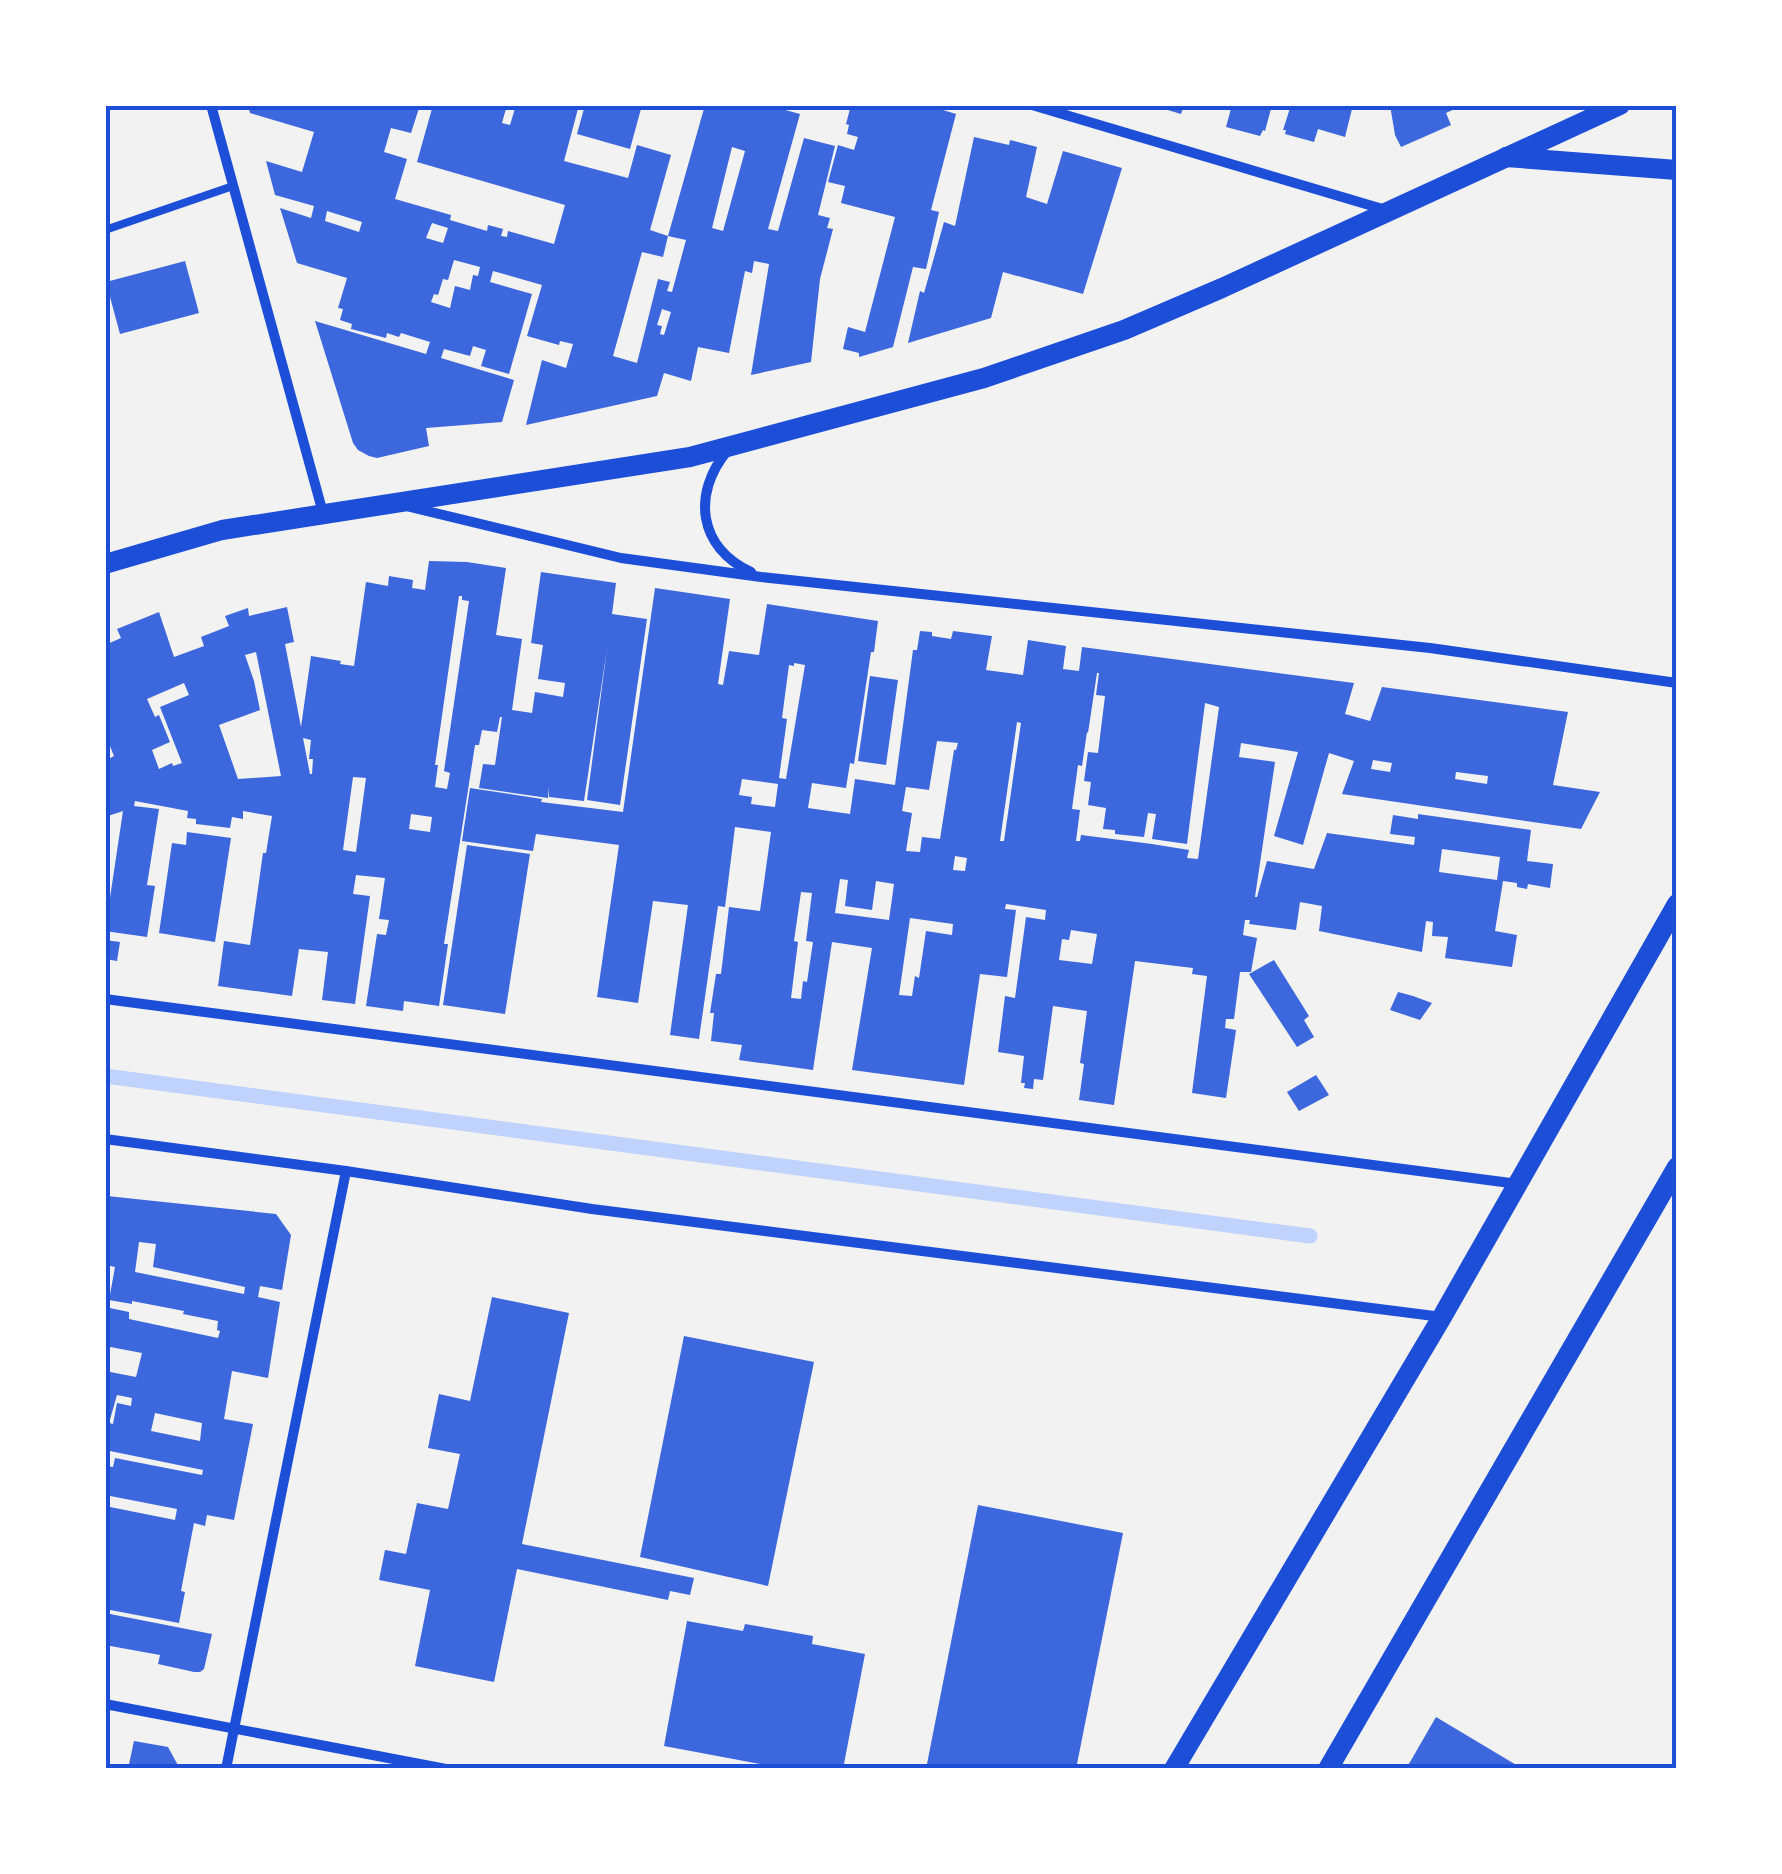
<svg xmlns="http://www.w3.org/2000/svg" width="1782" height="1874" viewBox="0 0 1782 1874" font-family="Quicksand,sans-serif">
<rect width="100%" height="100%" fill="#f2f2f2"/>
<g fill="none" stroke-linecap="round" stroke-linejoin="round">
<polyline stroke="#bfd3fe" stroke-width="15" points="105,1076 1310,1236"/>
</g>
<g fill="#3d67dc" fill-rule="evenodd">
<path d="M248,105H420L411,133L391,128L384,152L407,159L395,199L451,215L450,220L487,231L488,225L503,229L501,236L507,237L508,231L554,244L565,205L417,162L433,105H507L502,123L510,125L516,105H579L564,161L628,178L637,145L671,155L650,230L668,236L705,105H767L800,114L768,229L778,231L804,138L835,146L818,215L830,218L827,228L833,229L820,279L811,362L751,375L769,264L754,261L752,273L745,271L729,353L698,347L691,381L664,373L657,396L526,425L542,360L566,368L573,344L560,341L559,345L527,336L542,285L493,271L490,282L532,294L509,374L481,366L486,350L473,346L470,356L444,349L441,358L514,380L502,422L426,428L429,446L377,458L369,456L358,450L353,443L315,321L426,354L430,342L401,333L399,337L387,333L386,338L351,329L352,324L340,320L343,309L338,308L347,278L297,263L280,208L311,218L314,206L275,195L266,161L302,172L314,132L250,113ZM732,147L745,151L723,231L712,228ZM327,211L362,222L359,232L325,221ZM432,223L448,228L443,243L426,238ZM668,236L686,240L672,292L667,291L670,282L658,279L637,363L613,356L642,252L663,257ZM454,260L480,267L478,276L473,275L470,290L455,286L450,308L431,302L434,294L438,295L443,279L448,280ZM662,309L671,312L664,335L660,334L662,326L657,325Z"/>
<polygon points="585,105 642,105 630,149 577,134"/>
<polygon points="851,105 927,105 956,114 931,210 939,212 926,269 913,267 893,347 859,357 859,353 843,349 848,327 865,332 895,217 841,203 845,186 828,182 838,145 854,150 858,137 847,134 849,125 846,124"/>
<polygon points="1151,105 1184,105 1181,114"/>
<polygon points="1232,105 1272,105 1265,131 1263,130 1260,136 1226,127"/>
<polygon points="1291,105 1353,105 1345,137 1318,129 1314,142 1285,134 1286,130 1283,130"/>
<polygon points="1390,105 1463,105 1446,113 1451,125 1401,147 1395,135"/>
<polygon points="974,137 1009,145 1010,140 1037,147 1026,197 1047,204 1063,151 1122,168 1083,294 1003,272 991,318 908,343 920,291 924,293 944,222 955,226"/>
<polygon points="185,261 199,313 120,334 106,282"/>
<path d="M429,561L467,562L506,568L496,635L522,639L512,710L532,713L535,692L563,697L565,683L538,679L543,645L531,643L541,572L616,583L612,614L647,619L620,805L587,800L607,649L584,801L549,797V787L548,798L479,788L483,764L495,765L502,717H500L497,732L482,730L479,745H475L444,944H448L439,1006L404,1001L403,1011L366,1006L377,934L386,935L389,920L379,919L385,878L356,875L353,894L370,896L355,1004L322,1000L328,952L299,949L292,996L218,986L224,941L250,945L263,853H266L272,816L243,811V819L232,817L230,828L196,824V819L187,818L188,811L135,801L134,806L159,809L147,885L155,886L147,937L105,931L123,811L105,817V761L114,756L105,734V645L121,638L117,629L159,612L174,657L204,646L201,637L229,626L225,616L248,608L249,616L287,607L294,642L285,644L301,727L311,656L341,661L340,664L354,666L366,582L388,586L389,576L413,580L412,588L425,590ZM459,596H462V600L469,601L444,771L450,773L447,789L435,787L438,765H435ZM256,652L281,776L238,779L219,725L260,710L254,681L245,655ZM184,683L189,695L160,707L182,763L173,766L172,763L159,769L152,750L170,742L159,715L155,717L147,699ZM303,738L311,740L309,759H313L312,774H310ZM353,777L366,778L356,852L343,850ZM411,814L432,817L430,832L409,829Z"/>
<path d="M655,588L730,599L718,684L723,685L729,651L759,655L767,604L878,621L874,652H871L854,764L850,763L846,788L812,783L808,808L850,814L855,779L895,785L913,650H917L920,631L932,632V636L951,639L953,631L992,636L986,670L1023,675L1028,640L1066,646L1063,669L1079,671L1082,647L1354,683L1345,714L1370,721L1382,687L1568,712L1553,785L1600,792L1581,829L1342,794L1354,761L1329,753L1303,845L1274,836L1298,752L1241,743L1239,757L1275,762L1255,897H1257L1267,861L1314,869L1327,833L1414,845L1415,837L1390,834L1393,815L1418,819V814L1531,830L1527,861L1553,864L1550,888L1528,884L1527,889L1517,887V883L1503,881L1495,931L1517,935L1512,967L1445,958L1448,937L1432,936L1433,922L1426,921L1422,952L1319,931L1322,906L1300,902L1296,930L1249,924L1250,920H1245L1243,935L1257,938L1251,972H1240L1234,1019H1226L1225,1028L1236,1030L1226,1098L1192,1093L1207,976L1192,974L1193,968L1135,961L1114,1105L1079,1100L1084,1064L1080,1063L1087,1011L1053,1006L1043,1080L1034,1079L1033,1089L1024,1088L1025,1083H1021L1024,1056L998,1052L1005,996L1015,998L1026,917L1045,920L1046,910L1006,904L1005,909L1016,910L1007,977L980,974L964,1085L852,1070L872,948L832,942L813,1070L739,1060L742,1045L711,1041L714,1013H710L716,974H721L729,907L760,911L771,832L735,827L725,907L718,906L699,1039L670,1035L688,905L653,901L638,1003L597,997L619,845L536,834L533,851L462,841L470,788L542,799L541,802L623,812ZM794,663L805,665L786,779L779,778L787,719L782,718L789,665L794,666ZM1097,673H1099L1096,695L1105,696L1098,753L1088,752L1084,781L1091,782L1088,805L1106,808L1103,829L1115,830V834L1144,837L1148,813L1156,814L1152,839L1187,844L1205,703L1219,707L1198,859L1187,858L1189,850L1152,844L1081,835L1080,841H1076L1080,810L1072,809L1074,794L1078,765L1082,766L1087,732L1088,733ZM1017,722L1021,723L1004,841H1000ZM937,741L958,743L956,750H954L940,839L922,837L920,852L906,851L912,813L902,811L906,787L929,790ZM1373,760L1392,763L1390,772L1371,769ZM1456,772L1488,776L1487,784L1455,779ZM742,779L778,784L775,807L751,804L752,797L739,795ZM1442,849L1500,857L1497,880L1439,872ZM955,856L967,858L965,871L953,870ZM840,879L848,880L845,906L872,910L876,881L894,884L889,920L835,913ZM801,892L812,893L806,941L813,942L807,982L803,981L801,999L791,998L798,942L794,941ZM910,918L953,924L952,935L926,931L919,978L915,976L912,996L899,995ZM1071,930L1097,934L1092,964L1059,960L1062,939L1069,940Z"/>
<polygon points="870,676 898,680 886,765 858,761"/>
<polygon points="187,832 231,838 215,942 159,933 172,843 186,845"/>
<polygon points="467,845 530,854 505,1014 443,1005"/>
<polygon points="105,940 120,942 117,961 105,959"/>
<polygon points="1274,960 1309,1016 1304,1020 1314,1037 1297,1047 1249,974"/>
<polygon points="1398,992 1413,996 1432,1003 1420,1020 1390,1010"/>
<polygon points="1316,1075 1329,1095 1299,1111 1287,1092"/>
<path d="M107,1196L276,1214L291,1235L282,1290L260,1286L258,1297L280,1302L268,1378L232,1371L224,1419L253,1424L234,1520L207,1515L205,1526L194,1523L181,1591L185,1592L179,1623L105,1609V1506L175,1520L177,1509L105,1495V1466L113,1467L115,1458L202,1475L203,1470L105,1450V1371L136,1377L142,1353L105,1346V1307L129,1312V1319L218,1338L220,1331L217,1330L218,1321L183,1314L184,1311L132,1301V1304L109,1300L115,1267L105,1265V1208ZM139,1242L156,1244L153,1267L245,1287L244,1294L135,1272ZM117,1395L132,1398L131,1406L117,1403L113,1424L109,1423ZM155,1413L202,1423L200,1441L151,1431Z"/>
<polygon points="492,1297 569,1313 522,1544 694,1578 690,1595 670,1591 668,1600 517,1569 494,1682 415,1666 430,1590 379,1580 385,1550 406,1554 417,1503 448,1509 460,1454 428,1448 439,1394 470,1401"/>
<polygon points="684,1336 814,1362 768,1586 640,1557"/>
<polygon points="978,1505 1123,1533 1076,1769 926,1769"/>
<polygon points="105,1613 212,1634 204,1669 200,1672 194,1672 158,1664 160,1655 105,1645"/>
<polygon points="687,1621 743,1631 745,1624 813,1636 812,1644 865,1654 843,1769 787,1769 664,1746"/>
<polygon points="1436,1717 1523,1769 1406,1769"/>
<polygon points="134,1741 168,1747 180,1769 128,1769"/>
</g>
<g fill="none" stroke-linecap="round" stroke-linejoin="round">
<polyline stroke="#1d4ed8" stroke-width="8" points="105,230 233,186"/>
<g stroke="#1d4ed8" stroke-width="10">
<polyline points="211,105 323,513"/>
<polyline points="1032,105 1386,210"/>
<path d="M727,451C692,494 698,547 751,572"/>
<polyline points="406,506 621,558 761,577 1430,648 1677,683"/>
<polyline points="105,999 1518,1184"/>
<polyline points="105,1139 346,1171 592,1209 1442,1317"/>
<polyline points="105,1704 446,1769"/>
<polyline points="226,1769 346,1171"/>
</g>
<g stroke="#1d4ed8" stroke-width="20">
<polyline points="1506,157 1677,170"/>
<polyline points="105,564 222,530 690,457 984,378 1124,330 1222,288 1620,105"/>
<polyline points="1174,1769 1442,1317 1677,904"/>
<polyline points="1328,1769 1677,1167"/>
</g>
</g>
<rect width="1782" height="1874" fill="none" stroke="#ffffff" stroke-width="215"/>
<rect x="108" y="108" width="1566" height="1658" fill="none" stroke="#1d4ed8" stroke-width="4"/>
</svg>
